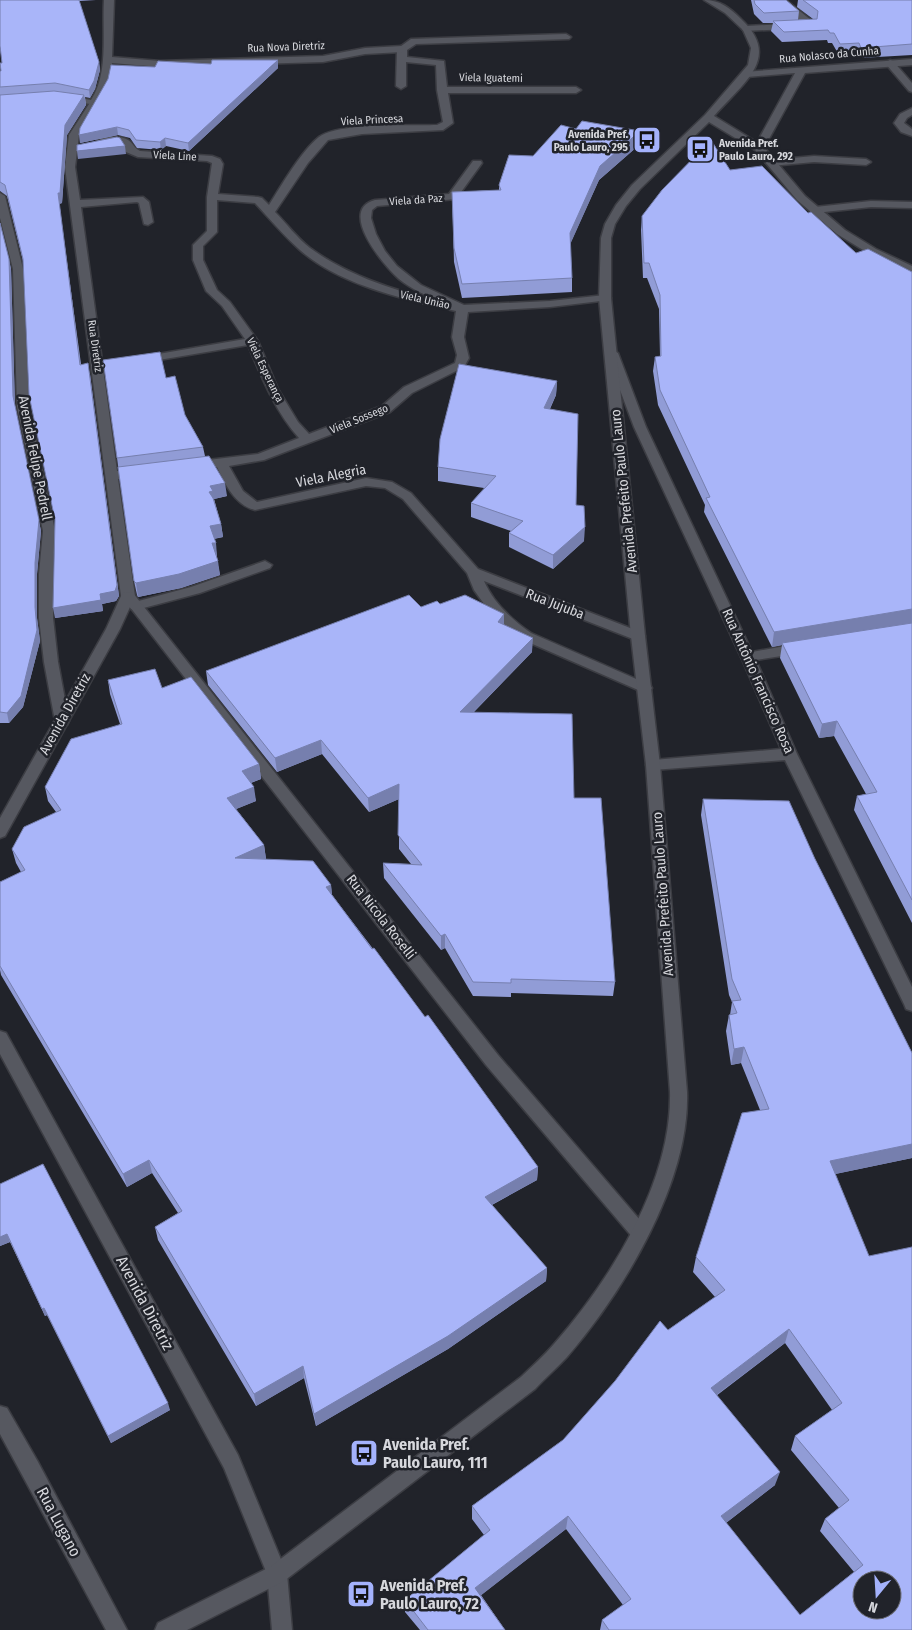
<svg xmlns="http://www.w3.org/2000/svg" width="912" height="1630" viewBox="0 0 912 1630" font-family="'Fira Sans Condensed',sans-serif">
<rect width="100%" height="100%" fill="#21232a"/>
<g fill="none" stroke-linecap="round" stroke-linejoin="round">
<defs>
<g id="lane">
<polygon points="775,0 786,0 817,25 812,28 744,31 742,29 747,26 803,23"/>
<path d="M566,34L571,37L569,39L416,44L407,50V57L444,61L447,87H576L581,90L576,93H448L453,123L443,130L362,134L328,140L308,163L275,212C286,223 297,238 310,248C347,275 392,290 436,300C423,294 410,288 399,279C384,266 337,210 375,200L449,194L473,161H481L482,163L456,199L377,206L372,210L371,218L376,234L385,251L397,266L421,285L464,305L550,301L605,295L611,298L609,300L550,307L468,312L464,337L469,358L464,367L412,393L390,412L264,460L229,466L243,491L257,502L366,478L392,482L411,493L478,569L643,633L645,636L643,639H633L484,581C493,602 512,620 531,633L650,685L652,688L650,691L645,693L521,639L509,631L487,608L474,590L467,573L415,513L403,499L385,488L366,486L255,510C235,505 225,484 217,467L191,468L189,465L191,462L258,454L299,438C275,411 262,378 248,345L141,363L135,360L141,357L245,339L222,306L206,291L193,260V245L207,231V197L212,163L207,161L138,157L126,152L119,143L101,145L96,142C103,136 120,135 128,140C133,143 134,148 140,151L212,156L220,159L223,164L218,194L258,197L262,198L269,205C281,186 302,150 319,137C339,122 410,126 437,125L443,122L437,90L436,65L406,62V86L401,89L396,86L397,49L411,39ZM217,200L255,203C270,219 284,236 300,250C339,285 407,300 456,311L452,337L457,355L455,363L404,387L382,406L309,434L298,422L278,389L258,341L230,302L217,290L203,260V246L217,232Z"/>
<polygon points="890,60 893,61 912,83 912,92 909,91 885,63"/>
<polygon points="94,100 99,103 79,135 75,167 80,200 143,197 149,202 153,222 148,225 144,224 139,203 137,202 81,207 117,471 137,468 143,472 141,475 118,479 135,596 133,599 123,599 121,596 65,167 69,135 91,101"/>
<polygon points="912,108 912,115 907,118 904,123 912,129 912,136 901,132 894,123 900,114"/>
<polygon points="814,156 866,159 871,162 866,165 814,162 771,166 766,163 771,160"/>
<polygon points="0,193 5,196 23,269 29,406 55,531 53,574 53,618 58,662 69,721 67,725 57,725 55,721 44,662 39,618 39,574 43,531 17,406 13,269 0,218"/>
<polygon points="871,201 912,202 912,208 871,207 815,213 810,210 815,207"/>
<polygon points="265,561 272,565 270,568 200,593 136,610 131,609 129,606 131,603 191,587"/>
</g>
<g id="street">
<path d="M104,0H114L112,57L160,61L323,56L365,48L402,46L407,49L402,52L365,54L323,62L160,67L112,63L108,86L97,105L63,100L61,98L66,95L91,100C109,73 102,32 104,0Z"/>
<polygon points="912,59 912,65 805,73 764,148 759,151 754,148 795,73 747,77 742,74 744,72"/>
<polygon points="612,350 618,353 646,427 752,652 801,643 806,645 808,648 806,651 801,653 756,660 797,754 912,987 912,1011 906,1009 904,1004 785,760 653,770 648,769 646,765 648,761 653,760 781,749 741,657 634,427 606,353"/>
<polygon points="128,592 133,593 498,1055 646,1227 649,1233 646,1239 640,1241 634,1239 486,1065 130,607 120,629 5,836 0,838 0,818 106,629 121,596 123,593"/>
<polygon points="0,1031 6,1033 238,1455 287,1574 292,1630 272,1630 267,1574 224,1468 0,1054"/>
<polygon points="0,1406 7,1408 38,1462 127,1630 106,1630 0,1434"/>
</g>
<path id="secondary" d="M704,0C720,0 730,8 741,19C783,58 742,84 714,116L763,146L805,196L845,230L876,249L912,266V273L868,253L837,234L797,200L755,150L709,122L640,189L626,206L615,224L611,238V298L645,636L660,765L687,1092C690,1182 624,1291 567,1357C557,1368 545,1378 535,1389L284,1581L187,1630H155L158,1623L270,1567L521,1377C532,1366 544,1356 554,1344C611,1279 672,1182 670,1092L646,765L631,636L599,298L601,238L605,224L616,205L632,185L705,115L748,65L751,48L743,30L725,13Z"/>
</defs>
<use href="#lane" stroke="#3c3d43" stroke-width="3"/>
<use href="#street" stroke="#3c3d43" stroke-width="3"/>
<use href="#secondary" stroke="#3c3d43" stroke-width="3"/>
<use href="#lane" fill="#565860" fill-rule="evenodd"/>
<use href="#street" fill="#565860" fill-rule="evenodd"/>
<use href="#secondary" fill="#565860" fill-rule="evenodd"/>
</g>
<g fill="#919cd6" fill-rule="evenodd">
<polygon points="0,0 96,0 79,1 99,62 100,70 95,89 90,98 85,97 86,105 67,135 62,203 59,204 81,364 90,374 119,596 116,601 102,604 103,611 55,618 55,520 23,261 7,196 0,191 0,71 1,71 2,63"/>
<polygon points="751,0 786,0 799,11 798,20 813,19 797,7 798,0 912,0 912,55 860,58 857,54 839,55 832,43 828,43 827,40 782,42 771,31 773,23 763,23 754,14"/>
<polygon points="155,67 278,68 189,151 166,146 161,150 137,148 130,138 118,135 80,143 108,79"/>
<polygon points="576,129 640,131 639,145 599,180 570,244 572,278 572,292 462,298 454,262 452,192 499,190 499,185 533,156"/>
<polygon points="730,170 808,213 856,253 912,272 912,923 854,810 857,796 866,794 834,736 819,738 780,658 782,645 772,647 704,512 705,505 658,405 653,371 655,357 660,356 659,309 647,278 643,278 641,230 642,216"/>
<polygon points="0,223 11,269 15,406 41,531 37,574 37,618 40,641 23,707 9,723 0,723"/>
<polygon points="166,378 185,415 203,447 205,456 227,496 214,499 221,524 223,537 214,539 217,556 216,556 220,575 181,588 138,597 137,595 134,581 117,458"/>
<polygon points="557,381 556,395 550,409 576,505 584,541 553,569 509,547 509,533 511,531 471,517 471,503 484,488 438,481 438,467"/>
<polygon points="440,604 504,625 532,652 474,712 574,798 615,982 613,996 511,993 511,997 473,996 445,948 441,950 384,878 383,863 411,864 399,849 399,799 369,812 322,754 277,772 208,685 206,671 421,607"/>
<polygon points="108,680 162,688 259,764 261,779 251,783 256,801 236,809 264,845 266,859 331,885 332,895 425,1017 538,1167 537,1180 492,1205 547,1268 546,1281 448,1349 316,1426 304,1378 256,1406 158,1240 155,1227 178,1213 152,1173 127,1187 1,975 0,970 0,882 21,872 16,863 12,849 56,812 48,801 45,787 120,724 110,694"/>
<path d="M703,799L815,859L912,1053V1158L835,1174L912,1630H600L602,1620L623,1605L566,1529L481,1595L505,1630H420L405,1612V1600L484,1535L472,1519V1506L563,1440L668,1330L715,1297L693,1272L696,1257L760,1110L741,1063L731,1065L726,1031L729,1015H730L732,1002L729,995L701,815ZM785,1343L832,1410L795,1436L791,1450L839,1508L825,1519L820,1531L854,1572L800,1615L726,1523L775,1485L716,1396Z"/>
<polygon points="0,1184 170,1410 111,1443 47,1315 45,1316 10,1242 0,1246"/>
</g>
<g fill="#767fae">
<polygon points="278,60 278,68 189,151 188,143"/>
<polygon points="99,62 100,70 95,89 90,98 89,90"/>
<polygon points="84,95 86,105 67,135 62,203 59,204 82,375 58,193 65,125"/>
<polygon points="117,127 118,135 80,143 79,135"/>
<polygon points="640,131 639,145 599,180 569,247 570,233 600,166"/>
<polygon points="165,138 166,146 161,150 160,142"/>
<polygon points="125,146 126,154 78,159 77,151"/>
<polygon points="9,259 11,269 15,406 41,531 37,574 37,618 40,641 23,707 9,723 7,713"/>
<polygon points="88,363 119,596 116,601 102,604 103,611 55,618 53,608 100,594"/>
<polygon points="557,381 556,395 544,421 544,408"/>
<polygon points="225,483 227,496 214,499 215,504 209,492 210,486"/>
<polygon points="221,524 223,537 212,539 210,526"/>
<polygon points="585,527 584,541 553,569 553,555"/>
<polygon points="212,543 216,543 217,556 214,557"/>
<polygon points="218,561 220,575 181,588 138,597 136,583"/>
<polygon points="912,609 912,624 782,643 782,645 772,647 774,632"/>
<polygon points="504,614 504,629 498,622"/>
<polygon points="533,638 532,652 460,726 460,712"/>
<polygon points="837,721 834,736 819,738 822,724"/>
<polygon points="321,740 322,754 277,772 275,758"/>
<polygon points="259,764 261,779 244,785 242,771"/>
<polygon points="399,784 399,799 369,812 368,798"/>
<polygon points="254,787 256,801 229,812 227,798"/>
<polygon points="264,845 266,859 235,858"/>
<polygon points="331,885 332,899 326,887"/>
<polygon points="445,934 445,948 441,950 441,936"/>
<polygon points="744,1047 741,1063 731,1065 734,1049"/>
<polygon points="912,1144 912,1158 826,1176 830,1161"/>
<polygon points="149,1160 152,1173 127,1187 123,1174"/>
<polygon points="538,1167 537,1180 484,1209 485,1197"/>
<polygon points="7,1234 10,1242 0,1246 0,1237"/>
<polygon points="547,1268 546,1281 448,1349 316,1426 314,1414"/>
<polygon points="44,1308 47,1315 45,1316 42,1309"/>
<polygon points="789,1329 785,1343 707,1402 711,1388"/>
<polygon points="303,1366 304,1378 256,1406 254,1394"/>
<polygon points="168,1403 170,1410 111,1443 108,1436"/>
<polygon points="780,1472 775,1485 718,1529 721,1516"/>
<polygon points="568,1516 566,1529 475,1600 475,1588"/>
</g>
<g fill="#a9b5f9" stroke="#767fae" fill-rule="evenodd">
<polygon points="0,0 79,0 99,62 94,81 89,90 55,83 0,87 0,71 1,71 0,63 2,63 0,46"/>
<polygon points="754,0 786,0 799,11 764,13 755,4"/>
<polygon points="803,0 912,0 912,44 861,48 859,43 840,44 834,33 830,33 828,30 784,32 773,21 817,19 818,11"/>
<polygon points="212,60 278,60 188,143 165,138 160,142 136,140 129,130 117,127 79,135 80,128 108,79 111,65 155,67 158,61 211,64"/>
<polygon points="54,91 84,95 65,125 60,193 58,193 80,365 88,363 117,585 115,591 100,594 101,600 53,608 55,520 29,395 23,259 5,185 0,182 0,95"/>
<polygon points="582,121 640,131 600,166 570,233 572,278 462,284 454,248 452,192 501,190 499,185 509,155 533,156 561,125 576,129"/>
<polygon points="117,137 120,138 125,146 77,151 77,145"/>
<polygon points="711,140 730,170 762,166 808,213 811,212 856,253 868,249 912,272 912,609 774,632 706,498 710,497 660,390 655,357 661,356 660,295 649,263 644,263 642,216 662,190"/>
<polygon points="0,223 9,259 13,396 39,520 35,563 35,607 37,630 21,696 7,713 0,712"/>
<polygon points="160,352 166,378 175,376 185,415 203,447 117,458 103,360"/>
<polygon points="459,364 557,381 544,408 578,414 576,505 584,506 585,527 553,555 509,533 523,521 471,503 496,476 438,467 440,439"/>
<polygon points="209,456 225,483 210,486 213,491 209,492 213,498 221,524 210,526 216,543 212,543 218,561 179,574 136,583 134,581 118,467"/>
<polygon points="409,595 421,607 437,601 440,604 465,595 504,614 498,622 533,638 460,712 572,714 574,798 601,798 615,982 511,979 511,983 473,982 445,934 441,936 383,863 422,865 398,835 399,784 368,798 321,740 275,758 206,671"/>
<polygon points="912,623 912,900 857,796 877,792 837,721 822,724 782,643"/>
<polygon points="155,669 162,688 191,677 259,764 242,771 254,787 227,798 264,845 235,858 313,861 331,885 326,887 372,949 374,948 425,1017 428,1015 538,1167 485,1197 547,1268 448,1336 314,1414 303,1366 254,1394 155,1227 182,1211 149,1160 123,1174 0,966 0,882 25,870 12,849 24,827 61,810 45,787 71,739 122,724 108,680"/>
<path d="M703,799L789,801L815,859L912,1053V1144L830,1161L869,1256L912,1247V1630H609L602,1620L631,1599L568,1516L475,1588L505,1630H428L405,1600L490,1530L472,1506L563,1440L615,1381L660,1321L668,1330L725,1290L696,1257L742,1113L769,1109L744,1047L734,1049L729,1015L737,1013L732,1001L741,1000L732,979ZM789,1329L842,1403L795,1436L849,1500L825,1519L863,1565L800,1615L721,1516L780,1472L711,1388ZM862,1580H892V1610H862Z"/>
<polygon points="43,1164 168,1403 108,1436 44,1308 42,1309 7,1234 0,1237 0,1184"/>
</g>
<defs>
<symbol id="bus-square" viewBox="-11 -11 22 22"><rect x="-9" y="-9" width="18" height="18" rx="4" fill="#a4b2fc" stroke="#21232a"/><path d="M-5-6H5V4H4V6H2V4H-2V6H-4V4H-5ZM-3.5-4V0h7V-4ZM-3.5 1.2v1.5H-2V1.2ZM2 1.2v1.5H3.5V1.2Z" fill="#111"/></symbol>
</defs>
<g fill-rule="evenodd">
<use href="#bus-square" x="631" y="124" width="32" height="32"/>
<use href="#bus-square" x="684" y="133" width="32" height="32"/>
<use href="#bus-square" x="348" y="1437" width="32" height="32"/>
<use href="#bus-square" x="345" y="1578" width="32" height="32"/>
</g>
<g text-anchor="middle" dominant-baseline="central" stroke-width="5" stroke-linejoin="round" paint-order="stroke">
<g font-size="11" fill="#d7d8dd" stroke="#21232a">
<text transform="translate(286 47) rotate(-2)">Rua Nova Diretriz</text>
<text transform="translate(829 55) rotate(-5)">Rua Nolasco da Cunha</text>
<text transform="translate(491 78) rotate(1)">Viela Iguatemi</text>
<text transform="translate(372 120) rotate(-3)">Viela Princesa</text>
<text transform="translate(175 156) rotate(3)">Viela Line</text>
<text transform="translate(416 200) rotate(-4)">Viela da Paz</text>
<text transform="translate(425 300) rotate(13)">Viela União</text>
<text transform="translate(95 346) rotate(82)">Rua Diretriz</text>
<text transform="translate(265 370) rotate(64)">Viela Esperança</text>
<text transform="translate(359 419) rotate(-22)">Viela Sossego</text>
</g>
<g font-size="11" font-weight="bold" fill="#d7d8dd" stroke="#21232a" text-anchor="end">
<text x="628" y="134">Avenida Pref.<tspan x="628" dy="13">Paulo Lauro, 295</tspan></text>
<text x="719" y="143" text-anchor="start">Avenida Pref.<tspan x="719" dy="13">Paulo Lauro, 292</tspan></text>
</g>
<g font-size="14" fill="#d7d8dd" stroke="#21232a">
<text transform="translate(35 458) rotate(79)">Avenida Felipe Pedrell</text>
<text transform="translate(331 476) rotate(-11)">Viela Alegria</text>
<text transform="translate(624 491) rotate(-96)">Avenida Prefeito Paulo Lauro</text>
<text transform="translate(555 604) rotate(21)">Rua Jujuba</text>
<text transform="translate(758 681) rotate(66)">Rua Antônio Francisco Rosa</text>
<text transform="translate(65 714) rotate(-61)">Avenida Diretriz</text>
<text transform="translate(663 894) rotate(-94)">Avenida Prefeito Paulo Lauro</text>
<text transform="translate(381 917) rotate(52)">Rua Nicola Roselli</text>
</g>
<g font-size="16" fill="#d7d8dd" stroke="#21232a">
<text transform="translate(145 1303) rotate(62)">Avenida Diretriz</text>
<text transform="translate(59 1522) rotate(62)">Rua Lugano</text>
</g>
<g font-size="16" font-weight="bold" fill="#d7d8dd" stroke="#21232a" text-anchor="start">
<text x="383" y="1444">Avenida Pref.<tspan x="383" dy="18">Paulo Lauro, 111</tspan></text>
<text x="380" y="1585">Avenida Pref.<tspan x="380" dy="18">Paulo Lauro, 72</tspan></text>
</g>
</g>
<g transform="translate(877 1595) rotate(198)"><circle r="24" fill="#21232a" stroke="#6a6b72"/>
<path d="M0-4L9 19L0 12L-9 19Z" fill="#a4b2fc"/>
<text y="-8" font-size="14" font-weight="bold" text-anchor="middle" fill="#d7d8dd">N</text>
</g>
</svg>
